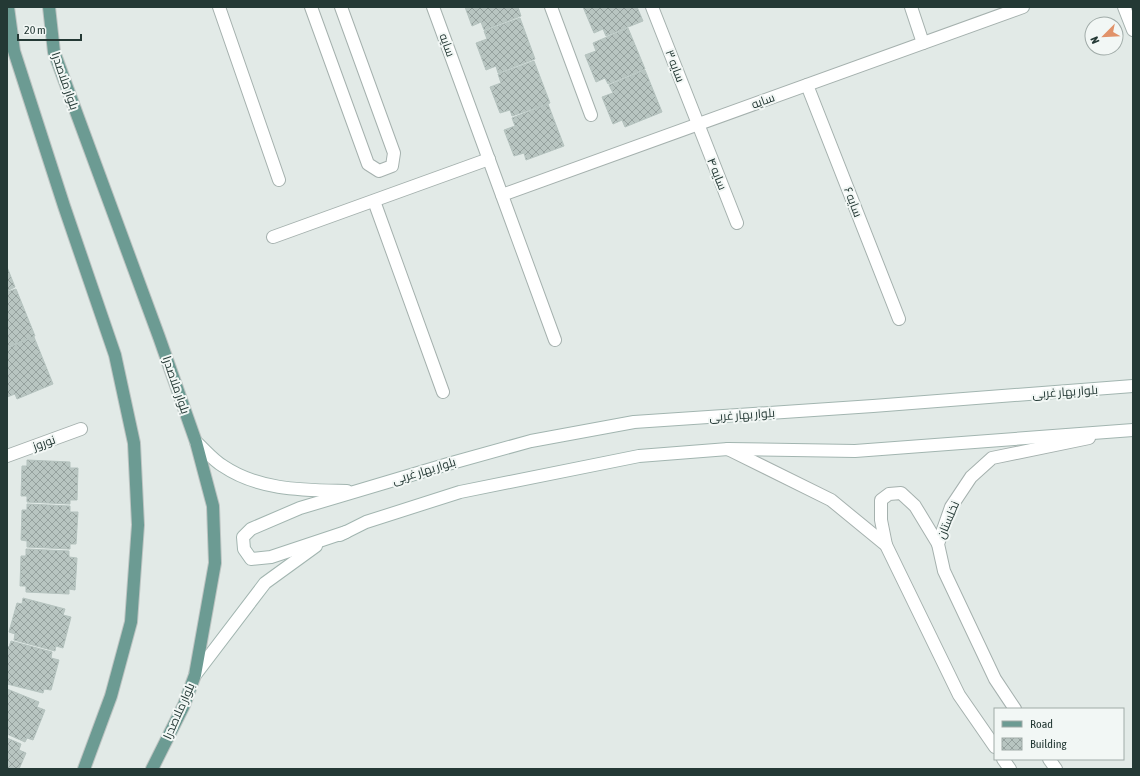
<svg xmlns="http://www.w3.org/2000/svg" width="1140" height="776" viewBox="0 0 1140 776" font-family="'Asap Condensed',Cairo,sans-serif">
<defs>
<pattern id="building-cross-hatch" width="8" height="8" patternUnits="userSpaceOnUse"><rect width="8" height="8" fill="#b8c5c1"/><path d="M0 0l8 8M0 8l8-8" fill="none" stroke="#95a19e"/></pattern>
</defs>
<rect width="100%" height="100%" fill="#e2eae7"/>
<g fill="url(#building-cross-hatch)" stroke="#b5c3bf">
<polygon points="465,7 518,7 521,16 484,30 481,22 472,26"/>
<polygon points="583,7 637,7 643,21 606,36 603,29 594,33"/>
<polygon points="520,18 535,59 498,73 496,66 486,70 476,43 487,39 484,31"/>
<polygon points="628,28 645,69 608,84 605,78 596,82 585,55 596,51 593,43"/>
<polygon points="534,61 550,103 512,116 510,110 500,113 490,87 501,83 498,74"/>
<polygon points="645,70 662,112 625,127 622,120 613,124 602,97 613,93 609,85"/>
<polygon points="548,104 564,146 526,160 524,153 514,156 504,130 515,126 512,118"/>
<polygon points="7,267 15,287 7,291"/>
<polygon points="16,289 35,336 7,347 7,292"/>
<polygon points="34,337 53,384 17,399 15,394 7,397 7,348"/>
<polygon points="27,460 70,462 70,468 78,468 77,500 70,500 70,504 27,502 27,496 21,496 22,466 27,466"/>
<polygon points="27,504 70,506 70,512 78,512 76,544 70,544 70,549 27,547 27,541 21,540 22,510 27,510"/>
<polygon points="26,549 69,551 69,557 77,558 75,590 69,589 69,594 26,592 26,586 20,586 21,556 26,556"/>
<polygon points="23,598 65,609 63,615 71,617 63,648 56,646 55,651 14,640 15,634 9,632 17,603 22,604"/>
<polygon points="11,641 52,652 51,658 59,660 51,690 44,689 43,693 7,684 7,646 9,647"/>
<polygon points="7,689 39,702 37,707 45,710 33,740 27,738 25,742 7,734"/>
<polygon points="7,738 21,744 19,750 26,753 19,769 7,769"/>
</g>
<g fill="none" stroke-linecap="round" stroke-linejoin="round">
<defs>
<g id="minor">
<polyline points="219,7 279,180"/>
<polyline points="311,7 368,164 379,171 392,166 394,153 341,7"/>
<polyline points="433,7 555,340"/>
<polyline points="551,7 591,115"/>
<polyline points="652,7 737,223"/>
<polyline points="911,7 923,43"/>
<polyline points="1124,7 1133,30"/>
<polyline points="807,85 899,319"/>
<polyline points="502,195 1023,7"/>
<polyline points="374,201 443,392"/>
<polyline points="273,237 489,159"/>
</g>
<g id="tertiary">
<polyline points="728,449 831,500 886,545 959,695 995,747"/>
<polyline points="7,456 81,429"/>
<polyline points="886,545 881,520 881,500 889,494 901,493 915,506 938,544"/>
<polyline points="1015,709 995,679 944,571 938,544 951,507 971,477 992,458 1089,438"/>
<polyline points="1003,759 1010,769"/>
<polyline points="1049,759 1056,769"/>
</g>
<g id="secondary">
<path d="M196,442C205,450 213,460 223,466C260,491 305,490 347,491"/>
<polyline points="346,532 271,557 251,559 244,549 243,537 251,529 300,508 448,464 531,441 634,422 873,406 1133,386"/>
<polyline points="340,535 366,522 460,492 639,456 728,449 855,451 1133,430"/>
<polyline points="195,675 265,583 316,546"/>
</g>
<g id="primary">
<polyline points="8,7 14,51 64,206 115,355 134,443 138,525 131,622 111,696 84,769"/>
<polyline points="49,7 54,52 159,337 196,442 213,506 215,563 195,675 184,705 152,769"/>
</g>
</defs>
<use href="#minor" stroke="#a5b1ae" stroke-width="14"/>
<use href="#tertiary" stroke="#a5b1ae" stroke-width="14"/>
<use href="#secondary" stroke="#a2b5b0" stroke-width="14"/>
<use href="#primary" stroke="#bdc4c2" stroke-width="14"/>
<use href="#minor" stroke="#fff" stroke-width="12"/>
<use href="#tertiary" stroke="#fff" stroke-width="12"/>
<use href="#secondary" stroke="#fff" stroke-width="12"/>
<use href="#primary" stroke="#6c9b93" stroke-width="12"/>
</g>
<g text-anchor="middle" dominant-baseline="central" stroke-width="4" stroke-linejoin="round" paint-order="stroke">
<g font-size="12" fill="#243935" stroke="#f2f7f5">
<text transform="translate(447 45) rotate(70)">سایه</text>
<text transform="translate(675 66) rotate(69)">سایه ۳</text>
<text transform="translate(65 81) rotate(71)">بلوار ملاصدرا</text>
<text transform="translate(763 101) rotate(-20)">سایه</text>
<text transform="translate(717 174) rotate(68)">سایه ۴</text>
<text transform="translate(853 202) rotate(69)">سایه ۶</text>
<text transform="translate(176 385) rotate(71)">بلوار ملاصدرا</text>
<text transform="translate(1065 392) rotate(-4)">بلوار بهار غربی</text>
<text transform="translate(742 415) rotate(-4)">بلوار بهار غربی</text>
<text transform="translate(44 443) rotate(-20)">نوروز</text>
<text transform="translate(424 471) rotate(-17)">بلوار بهار غربی</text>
<text transform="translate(948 520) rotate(-67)">نخلستان</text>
<text transform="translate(179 711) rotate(-66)">بلوار ملاصدرا</text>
</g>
</g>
<rect width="1140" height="776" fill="none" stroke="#243935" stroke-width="16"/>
<rect x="994" y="708" width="130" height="52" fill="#f2f7f5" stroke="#a0aba8"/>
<rect x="1002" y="721" width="20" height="6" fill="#6c9b93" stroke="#a0aba8"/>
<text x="1030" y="728" font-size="12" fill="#243935">Road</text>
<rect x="1002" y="738" width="20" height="12" fill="url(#building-cross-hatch)" stroke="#a0aba8"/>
<text x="1030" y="748" font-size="12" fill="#243935">Building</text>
<g transform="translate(1104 36) rotate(246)"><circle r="19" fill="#f2f7f5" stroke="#a0aba8"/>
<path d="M0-3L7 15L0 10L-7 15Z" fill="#e19269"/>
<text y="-6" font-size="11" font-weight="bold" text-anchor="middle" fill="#243935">N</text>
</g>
<path d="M18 34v6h63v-6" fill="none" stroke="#243935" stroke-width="2"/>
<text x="24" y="34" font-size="12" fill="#243935" stroke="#f2f7f5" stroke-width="3" paint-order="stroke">20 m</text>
</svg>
